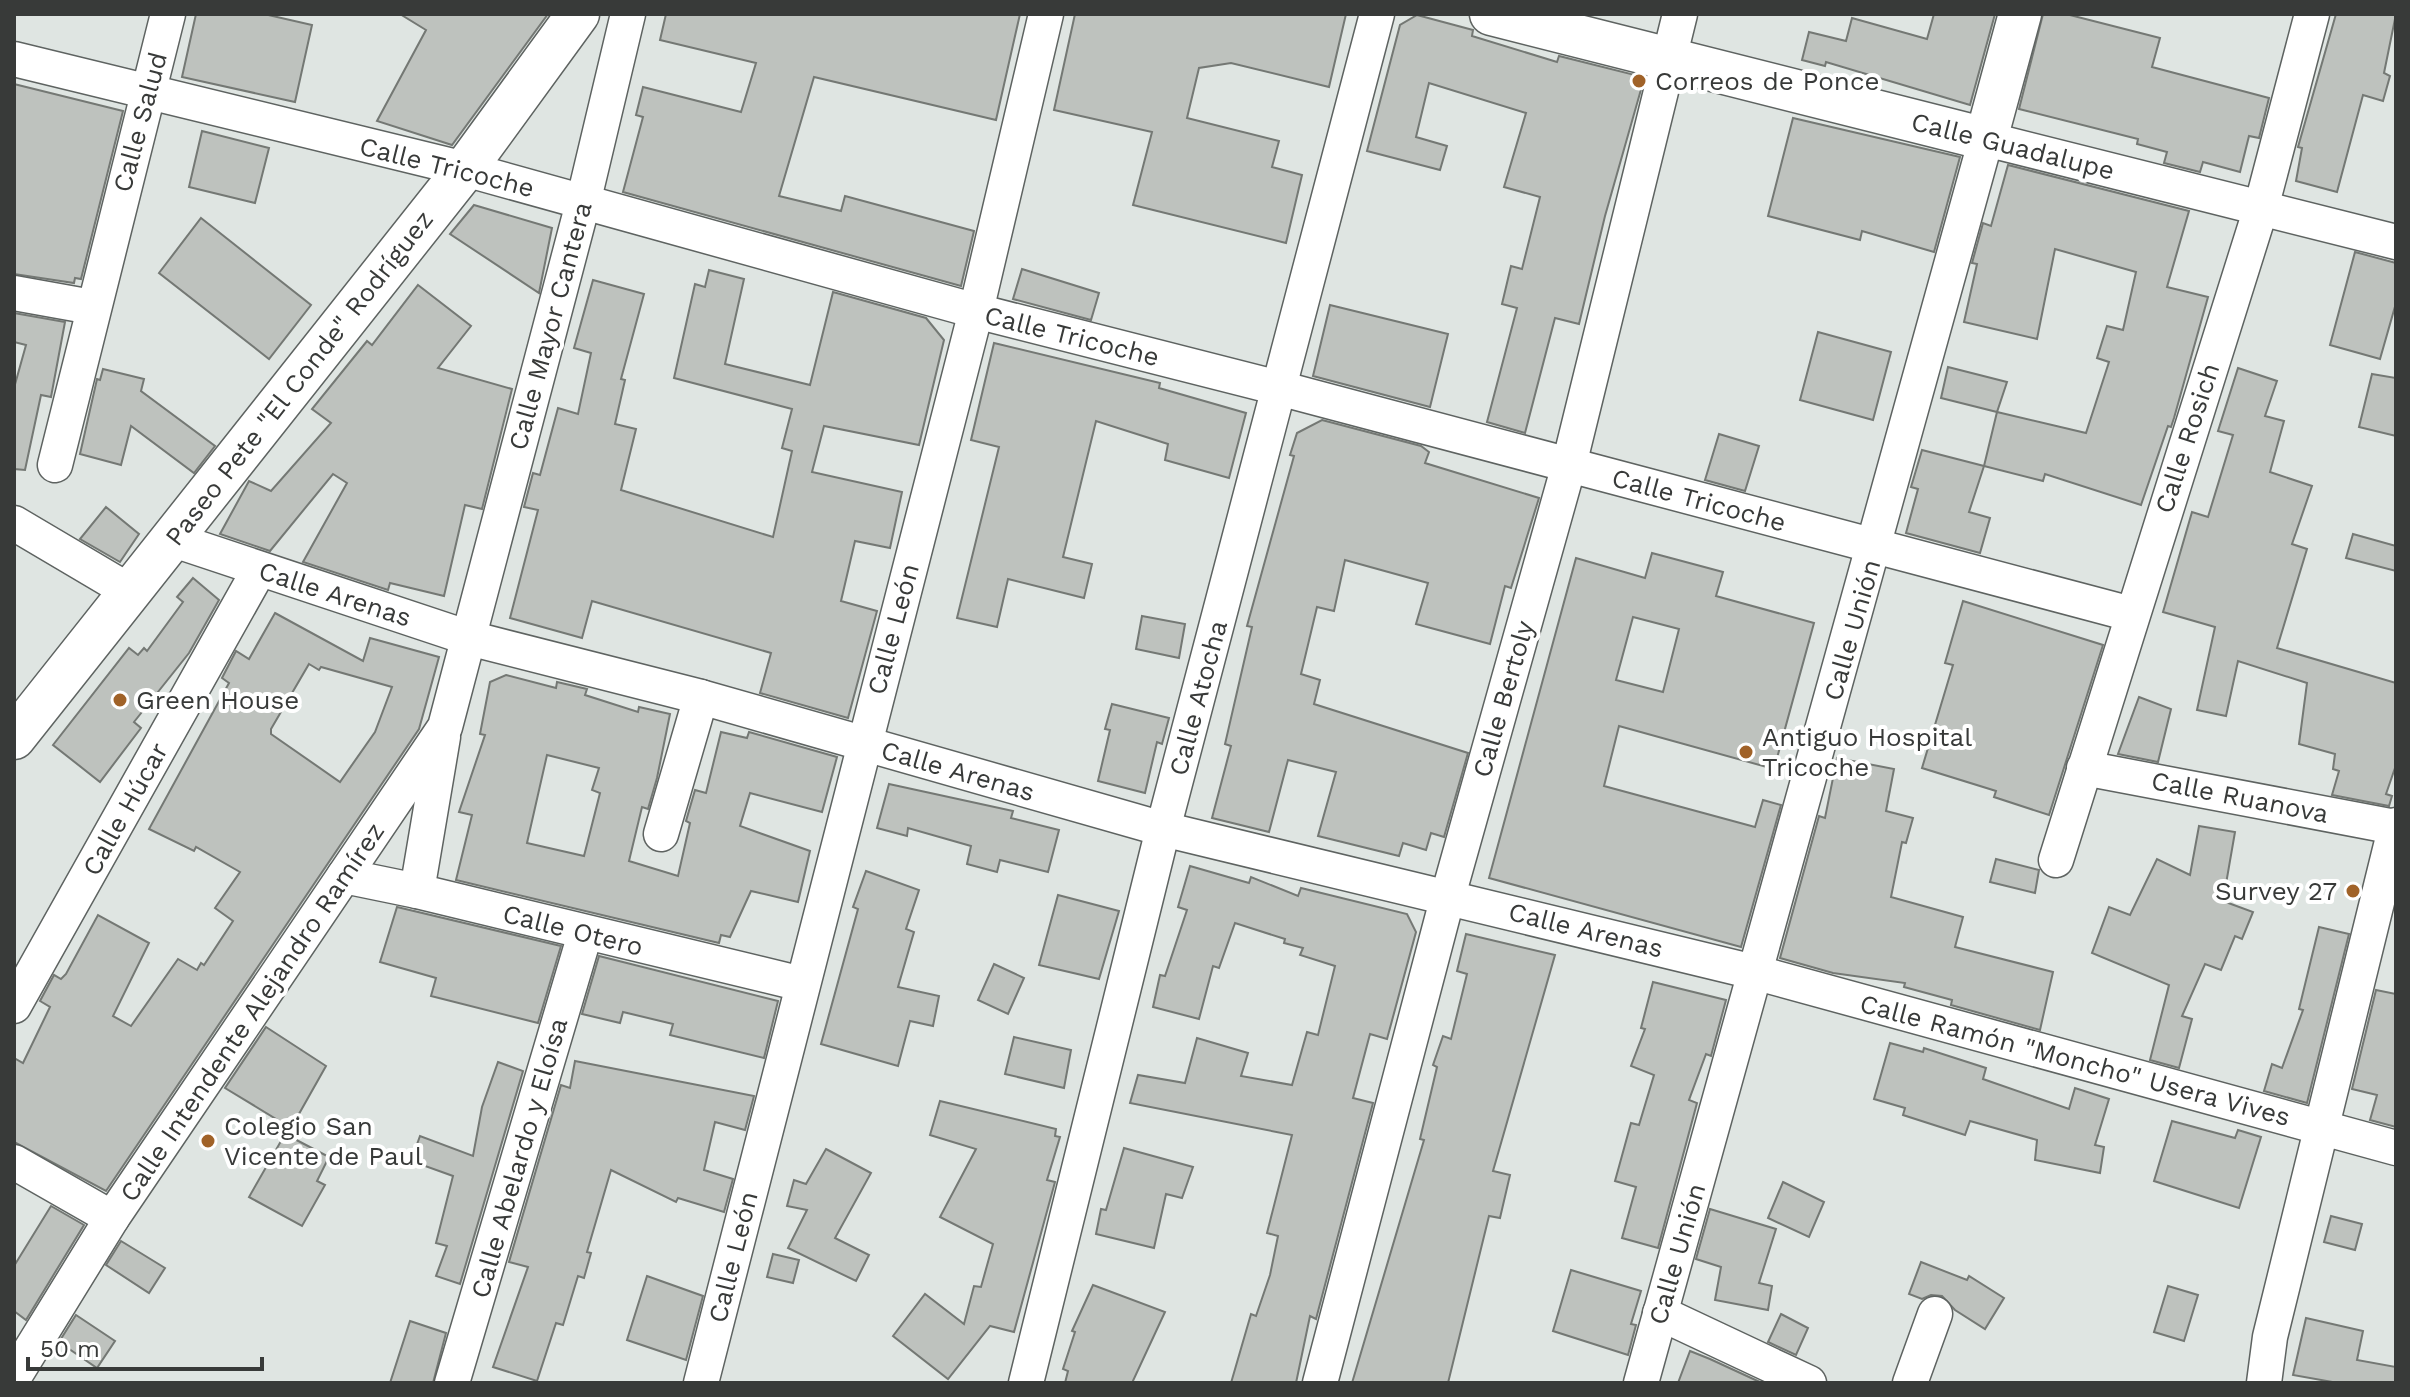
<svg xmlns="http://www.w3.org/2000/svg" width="2410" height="1397" viewBox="0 0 2410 1397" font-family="'Work Sans',sans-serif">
<rect width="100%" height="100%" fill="#dfe5e2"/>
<g fill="#bec2be" stroke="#747874" stroke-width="2" fill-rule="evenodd">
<polygon points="196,14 264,14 312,25 295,102 182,77"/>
<polygon points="400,14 548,14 452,145 377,121 426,30"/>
<polygon points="666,14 1020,14 996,120 814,77 779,196 841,211 845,196 974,231 961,286 623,192 643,117 636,115 643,87 741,112 756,63 660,40"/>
<polygon points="1075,14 1346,14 1329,87 1231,63 1199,68 1187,118 1279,141 1272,167 1302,175 1286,243 1133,205 1152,132 1054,110"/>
<polygon points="1934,14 1995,14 1970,105 1826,62 1825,66 1802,60 1809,32 1846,41 1852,18 1927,39"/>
<polygon points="2043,14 2066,14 2160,38 2152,67 2269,98 2259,138 2249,136 2240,172 2203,162 2200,172 2164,163 2167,152 2137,144 2138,139 2019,109"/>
<polygon points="2336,14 2396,14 2384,73 2390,76 2383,101 2363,95 2337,192 2296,181 2302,148 2298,147"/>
<polygon points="1417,15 1473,30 1472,36 1557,62 1559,56 1635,75 1642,86 1605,216 1579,324 1555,318 1525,433 1487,422 1517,308 1502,304 1511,266 1522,269 1540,197 1504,187 1526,113 1429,83 1416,137 1447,146 1440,170 1367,151 1400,25"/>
<polygon points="14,84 123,111 81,279 75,278 74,283 14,274"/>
<polygon points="1793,118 1960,157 1934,252 1862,231 1860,240 1768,216"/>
<polygon points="202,131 269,148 255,203 189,187"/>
<polygon points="2008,165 2189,211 2167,287 2208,297 2174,418 2171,427 2168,426 2141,505 2045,474 2043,481 1984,466 1997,412 2086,433 2109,362 2097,358 2107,326 2123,330 2136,272 2055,249 2037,339 1964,322 1977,264 1972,263 1983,223 1991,226"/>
<polygon points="474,205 552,228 539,293 450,234"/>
<polygon points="201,218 311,305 269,359 159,273"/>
<polygon points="2355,252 2396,263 2396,303 2380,359 2330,345"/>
<polygon points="1022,269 1099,293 1091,320 1013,299"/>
<polygon points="709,270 744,279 725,364 810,385 833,292 926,318 944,340 919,445 824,426 812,472 902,492 890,548 855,541 841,601 877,611 848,718 760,693 771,653 592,601 582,638 510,618 538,510 524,507 533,473 540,475 558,408 578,414 591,353 574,348 593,280 644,294 621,379 625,380 615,424 636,429 621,490 773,537 792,451 782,448 792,409 674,378 695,284 705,287"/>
<polygon points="418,285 471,326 438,368 512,389 482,509 465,505 444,596 390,583 388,590 303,562 347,483 333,474 270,551 220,534 249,481 271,491 331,423 312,409 367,341 372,345"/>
<polygon points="1330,305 1448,334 1430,407 1313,376"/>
<polygon points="14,313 65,322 51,397 41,395 25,470 14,469 14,388 26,345 14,342"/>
<polygon points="1818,332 1891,352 1873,420 1800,400"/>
<polygon points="994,343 1160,383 1159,388 1246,413 1229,478 1165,460 1168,444 1096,421 1063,557 1092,564 1084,598 1008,579 997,627 957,618 999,447 971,440"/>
<polygon points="1948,367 2007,382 1997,412 1941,398"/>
<polygon points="2238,368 2277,381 2265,416 2284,421 2270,472 2312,486 2292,544 2307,549 2277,648 2396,683 2396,765 2386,794 2392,796 2389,806 2332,795 2339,771 2333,769 2335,754 2299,744 2307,683 2238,661 2226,716 2197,710 2215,627 2163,612 2192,512 2208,517 2233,435 2218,431"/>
<polygon points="103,369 144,379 141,391 215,446 194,473 131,426 121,465 80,454 97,379 100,380"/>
<polygon points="2372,374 2396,378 2396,436 2359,427"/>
<polygon points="1322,420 1421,446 1429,452 1425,463 1539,498 1511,588 1505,586 1490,644 1416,624 1428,583 1345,560 1334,611 1317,607 1301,674 1320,680 1314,704 1468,753 1444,837 1431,833 1426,850 1403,843 1399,856 1318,836 1336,772 1288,760 1269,832 1212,818 1231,746 1225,744 1252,627 1247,626 1294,456 1290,455 1297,433"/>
<polygon points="1719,434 1759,446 1745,491 1705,480"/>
<polygon points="1922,450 1984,466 1969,512 1990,518 1980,553 1906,533 1918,489 1911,487"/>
<polygon points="106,507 139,534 120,562 80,539"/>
<polygon points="2353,534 2396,546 2396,571 2346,558"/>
<path d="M1652,553L1723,572L1716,596L1814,623L1774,769L1619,726L1604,786L1755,827L1763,800L1781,805L1741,947L1489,878L1576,558L1645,578ZM1633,617L1679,629L1663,692L1616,680Z"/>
<polygon points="193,578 219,600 189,653 134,722 141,728 100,782 53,745 129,648 138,655 144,648 147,651 183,602 177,597"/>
<polygon points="1963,601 2103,645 2049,815 1994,797 1996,791 1922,768 1953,665 1945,663"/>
<path d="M275,613L363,661L370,638L439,657L419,729L106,1191L14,1142V1058L23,1063L50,1007L40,1001L54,975L61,979L66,974L98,915L149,943L113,1016L131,1026L178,959L197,970L201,963L204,965L233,921L215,908L240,872L196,847L194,851L149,829L229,683L222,678L236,651L249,659ZM309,664L319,670L321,667L392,687L375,732L340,782L271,734V729Z"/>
<polygon points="1142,616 1185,624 1179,658 1136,649"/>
<path d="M506,675L556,688L557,682L587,689L585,695L638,712L639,707L670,714L657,778L648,809L642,807L629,861L678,876L690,823L686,821L695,790L706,793L721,732L747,738L749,732L837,757L822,812L750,793L740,826L810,851L798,902L751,891L730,937L721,935L719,943L456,880L472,815L459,812L485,735L480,734L490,682ZM547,755L599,768L592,790L600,793L584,856L527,843Z"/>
<polygon points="2139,697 2171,709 2158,762 2118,754"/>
<polygon points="1112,704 1169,718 1162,744 1157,742 1145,793 1098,781 1110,730 1105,729"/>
<polygon points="1837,758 1894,769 1886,811 1913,818 1906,843 1902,842 1891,897 1963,917 1955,947 2053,972 2040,1030 1951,1005 1952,1000 1904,987 1905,983 1833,973 1780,958 1819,816 1825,818"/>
<polygon points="889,784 1013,811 1011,818 1059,830 1048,872 1000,860 997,872 967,864 971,846 908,828 907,836 877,828"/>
<polygon points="2199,826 2235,832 2223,901 2253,912 2242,939 2235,936 2221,970 2205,964 2182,1016 2192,1019 2179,1068 2150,1060 2169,985 2092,953 2109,907 2130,915 2157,859 2190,875"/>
<polygon points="1996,859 2039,870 2035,893 1990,882"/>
<polygon points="1190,866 1249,883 1251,877 1298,896 1301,888 1407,914 1416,932 1387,1039 1370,1034 1353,1098 1373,1103 1316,1319 1310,1316 1296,1383 1231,1383 1251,1314 1256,1316 1270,1275 1278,1236 1267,1233 1292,1135 1130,1103 1138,1075 1185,1083 1197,1038 1248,1053 1241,1076 1292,1085 1307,1032 1318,1035 1335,966 1300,955 1303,948 1284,943 1285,939 1235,923 1219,968 1213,966 1199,1019 1153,1007 1160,975 1165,976 1187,910 1178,907"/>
<polygon points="866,871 919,890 906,929 914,932 898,987 939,996 933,1026 910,1021 898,1066 821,1044 858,909 853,907"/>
<polygon points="1058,895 1119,911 1099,979 1039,965"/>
<polygon points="397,907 561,946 538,1023 431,996 436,978 380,962"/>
<polygon points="2319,927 2349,934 2307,1103 2264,1091 2272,1064 2282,1068 2303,1010 2299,1009"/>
<polygon points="1466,934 1555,955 1493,1171 1510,1175 1500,1218 1489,1216 1448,1383 1352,1383 1424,1140 1420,1139 1437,1067 1433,1065 1443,1036 1451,1039 1467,974 1457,971"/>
<polygon points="599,956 778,1001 764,1058 670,1035 673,1024 623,1012 620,1023 582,1014"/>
<polygon points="994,964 1024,978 1008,1014 978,1000"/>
<polygon points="1653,982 1726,1000 1711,1056 1706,1054 1689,1100 1697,1103 1658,1248 1622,1238 1636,1187 1615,1181 1631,1123 1639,1125 1654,1075 1631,1066 1645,1029 1641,1028"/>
<polygon points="2376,990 2396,994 2396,1127 2370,1120 2377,1095 2352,1089"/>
<polygon points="266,1027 326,1066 291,1128 225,1088"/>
<polygon points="1014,1037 1071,1050 1064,1088 1005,1074"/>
<polygon points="1890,1043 1923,1052 1924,1048 1986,1068 1983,1079 2069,1109 2075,1088 2109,1099 2095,1145 2104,1147 2100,1173 2035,1160 2037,1140 1970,1121 1965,1135 1903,1115 1905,1108 1874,1099"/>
<polygon points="575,1061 754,1096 745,1130 715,1122 704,1170 733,1179 724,1212 678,1198 676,1202 611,1170 587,1252 591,1253 584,1278 578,1276 563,1325 556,1323 537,1381 493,1367 528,1267 509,1262 561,1085 570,1088"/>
<polygon points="498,1062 523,1071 460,1284 436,1276 447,1246 436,1243 453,1176 411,1161 420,1136 473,1156 482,1107"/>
<polygon points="940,1101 1056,1129 1055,1136 1060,1137 1047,1180 1055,1182 1014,1332 990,1326 948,1379 893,1336 925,1294 964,1324 974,1286 981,1287 993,1244 940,1217 976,1149 930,1135"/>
<polygon points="2172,1121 2235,1138 2238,1130 2261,1137 2239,1208 2154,1181"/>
<polygon points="285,1134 329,1157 317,1181 325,1185 302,1226 249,1197"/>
<polygon points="1124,1148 1193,1167 1182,1198 1166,1194 1154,1248 1096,1234 1101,1209 1106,1210"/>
<polygon points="826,1149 871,1173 835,1238 869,1255 856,1281 788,1248 807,1210 787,1206 794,1180 806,1184"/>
<polygon points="1783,1182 1824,1202 1809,1237 1768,1218"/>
<polygon points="51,1206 84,1225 26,1320 14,1311 14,1266"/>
<polygon points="1710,1209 1776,1229 1759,1283 1772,1286 1768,1310 1715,1300 1721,1267 1696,1259"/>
<polygon points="2331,1216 2362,1224 2355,1250 2324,1242"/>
<polygon points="121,1241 165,1268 149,1293 106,1265"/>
<polygon points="773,1254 799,1260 793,1283 767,1277"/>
<polygon points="1921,1262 1967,1280 1969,1276 2004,1298 1985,1329 1955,1310 1942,1296 1931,1295 1922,1299 1909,1294"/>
<polygon points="1571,1270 1641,1291 1631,1324 1636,1325 1628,1355 1553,1331"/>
<polygon points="647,1276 703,1296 686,1360 627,1340"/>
<polygon points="1093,1285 1165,1312 1132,1383 1065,1383 1068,1371 1063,1369 1075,1332 1072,1331"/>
<polygon points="2168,1286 2198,1295 2184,1341 2154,1332"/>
<polygon points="1781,1314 1808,1328 1796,1355 1768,1342"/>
<polygon points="76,1315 115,1341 97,1368 59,1342"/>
<polygon points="2306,1318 2363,1331 2357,1360 2396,1367 2396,1383 2338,1383 2293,1375"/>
<polygon points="410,1321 446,1333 433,1383 390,1383"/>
<polygon points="1690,1351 1710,1359 1762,1383 1678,1383"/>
</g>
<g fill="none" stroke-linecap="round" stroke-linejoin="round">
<defs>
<g id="minor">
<polyline points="14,59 465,169 976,311 1279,388 2131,614"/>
<polyline points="14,293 92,307"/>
<polyline points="55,465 168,14"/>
<polyline points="14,523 129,591"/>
<polyline points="171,539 469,638 701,697 1163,829 1754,972 2396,1148"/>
<polyline points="2084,768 2395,827"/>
<polyline points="661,834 701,697"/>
<polyline points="2056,860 2261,208 2312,14"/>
<polyline points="344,876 417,891 802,984"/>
<polyline points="417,891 443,737"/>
<polyline points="14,1006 259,570"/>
<polyline points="14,1162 112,1218"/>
<polyline points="1660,1313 1809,1383"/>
<polyline points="14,1377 112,1218 445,727 583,203 628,14"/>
<polyline points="452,1383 585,934"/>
<polyline points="701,1383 976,311 1046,14"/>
<polyline points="1026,1383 1163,829 1377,14"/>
<polyline points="1320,1383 1448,896 1569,465 1680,14"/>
<polyline points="1641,1383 1986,139 2396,242"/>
<polyline points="1910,1383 1935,1314"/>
<polyline points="2264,1383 2270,1337 2396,825"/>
</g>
<g id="tertiary">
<polyline points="1491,14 1986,139 2020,14"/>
<polyline points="14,738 465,169 578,14"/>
</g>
</defs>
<use href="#minor" stroke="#5e6361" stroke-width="37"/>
<use href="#tertiary" stroke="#5e6361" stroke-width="45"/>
<use href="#minor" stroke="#fff" stroke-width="34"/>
<use href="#tertiary" stroke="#fff" stroke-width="42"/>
</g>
<g fill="#a06228" stroke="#fff" stroke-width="3">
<circle cx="1639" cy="81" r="8"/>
<circle cx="120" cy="700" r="8"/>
<circle cx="1746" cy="752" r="8"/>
<circle cx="2353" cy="891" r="8"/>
<circle cx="208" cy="1141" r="8"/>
</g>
<g text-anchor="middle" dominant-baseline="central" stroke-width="8" stroke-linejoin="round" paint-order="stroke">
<g font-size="26" fill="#383a39" stroke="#fff" text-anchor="start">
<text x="1655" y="81">Correos de Ponce</text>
<text x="136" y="700">Green House</text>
<text x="1762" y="737">Antiguo Hospital<tspan x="1762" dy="30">Tricoche</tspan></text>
<text x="2337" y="891" text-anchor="end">Survey 27</text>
<text x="224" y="1126">Colegio San<tspan x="224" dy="30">Vicente de Paul</tspan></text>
</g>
<g font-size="26" fill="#383a39" stroke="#fff">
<text transform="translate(140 122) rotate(-75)">Calle Salud</text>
<text transform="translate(2013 146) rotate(14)">Calle Guadalupe</text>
<text transform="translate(447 167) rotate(14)">Calle Tricoche</text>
<text transform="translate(550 326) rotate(-75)">Calle Mayor Cantera</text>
<text transform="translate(1072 336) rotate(14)">Calle Tricoche</text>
<text transform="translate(299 378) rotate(-52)">Paseo Pete "El Conde" Rodríguez</text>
<text transform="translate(2187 438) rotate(-72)">Calle Rosich</text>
<text transform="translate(1699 500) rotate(15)">Calle Tricoche</text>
<text transform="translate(335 594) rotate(18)">Calle Arenas</text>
<text transform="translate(893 629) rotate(-75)">Calle León</text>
<text transform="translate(1852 630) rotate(-74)">Calle Unión</text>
<text transform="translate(1198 698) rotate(-75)">Calle Atocha</text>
<text transform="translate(1503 699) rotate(-74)">Calle Bertoly</text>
<text transform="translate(958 771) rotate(16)">Calle Arenas</text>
<text transform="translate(2240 797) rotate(11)">Calle Ruanova</text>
<text transform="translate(125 809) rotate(-61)">Calle Húcar</text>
<text transform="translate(573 930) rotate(14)">Calle Otero</text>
<text transform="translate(1586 930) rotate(14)">Calle Arenas</text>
<text transform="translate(252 1012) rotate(-56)">Calle Intendente Alejandro Ramírez</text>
<text transform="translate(2075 1060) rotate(15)">Calle Ramón "Moncho" Usera Vives</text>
<text transform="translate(519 1158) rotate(-74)">Calle Abelardo y Eloísa</text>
<text transform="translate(1677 1254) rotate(-74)">Calle Unión</text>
<text transform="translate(733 1257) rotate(-76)">Calle León</text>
</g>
</g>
<rect width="2410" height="1397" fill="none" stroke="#383a39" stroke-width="32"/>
<path d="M28 1357v12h234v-12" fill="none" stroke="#383a39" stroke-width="4"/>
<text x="40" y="1357" font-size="24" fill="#383a39" stroke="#ffffff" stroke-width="6" paint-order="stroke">50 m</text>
</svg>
